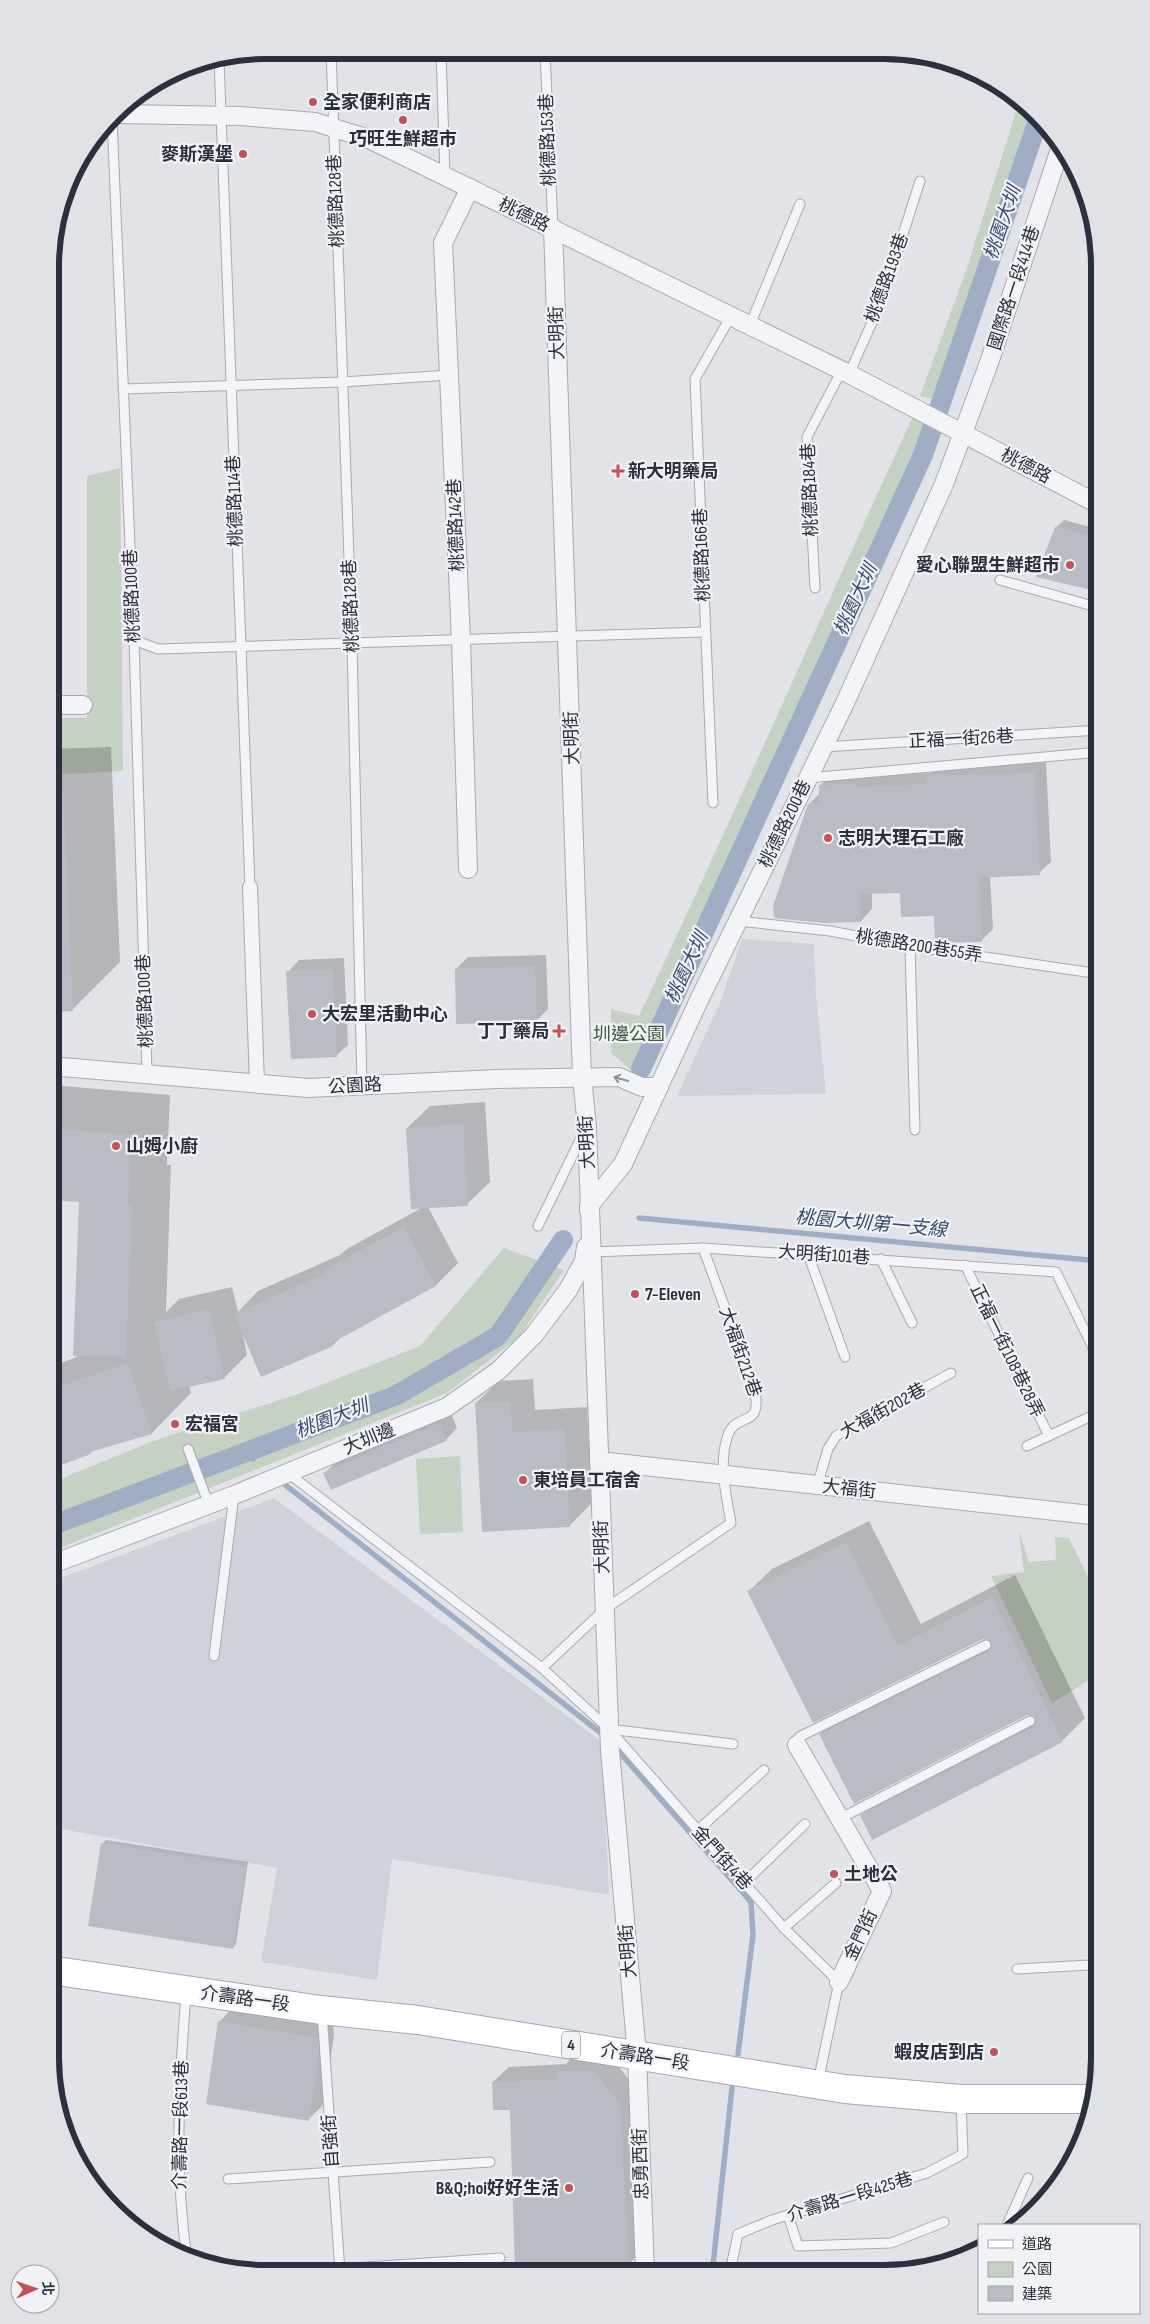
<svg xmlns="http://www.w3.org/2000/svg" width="1150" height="2324" viewBox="0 0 1150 2324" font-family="'Sofia Sans Condensed','Noto Sans TC',sans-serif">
<rect width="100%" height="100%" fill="#e1e3e8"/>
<g fill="#cfd2da">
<polygon points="742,939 814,944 816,996 826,1094 677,1096 720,1003"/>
<polygon points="274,1498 602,1742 609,1895 392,1859 377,1980 261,1962 277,1868 50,1827 50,1582"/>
</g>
<g fill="#c5d1c3">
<polygon points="1020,99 1036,114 936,400 920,396 966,271"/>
<path d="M915,412L930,421L633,1072L611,1053V1009L639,1016C734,816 822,613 915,412Z"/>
<polygon points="120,468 123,771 50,775 50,718 87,718 87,476"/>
<polygon points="504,1248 564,1270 519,1337 447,1393 50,1552 50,1483 156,1440 298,1394 420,1346"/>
<polygon points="460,1456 463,1532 420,1534 416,1459"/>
<polygon points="1019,1531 1029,1562 1056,1560 1055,1537 1069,1538 1100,1602 1100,1673 1052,1703 991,1576 1024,1572"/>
</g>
<g fill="#0003">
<polygon points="1064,520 1094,528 1100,532 1100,591 1056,527"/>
<polygon points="111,747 120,962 72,1010 50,1011 50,749"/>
<polygon points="1046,762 1051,862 1039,873 990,876 993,929 981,941 935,915 902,892 872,893 872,909 861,921 809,804 820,793 820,786 832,774 868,775 931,773 939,765"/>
<polygon points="546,955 548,1009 536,1021 456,969 468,957"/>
<polygon points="344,958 348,1045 336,1056 288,972 299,960"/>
<polygon points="50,1085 170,1095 167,1165 171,1165 166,1312 179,1299 232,1287 238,1312 258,1291 340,1255 347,1249 423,1207 407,1128 430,1106 485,1102 490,1182 467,1204 428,1207 458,1263 436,1285 340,1338 333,1345 262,1376 243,1335 247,1355 225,1377 189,1385 191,1393 152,1433 94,1449 90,1453 50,1468 50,1367 82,1355 80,1201 50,1199"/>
<polygon points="533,1379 535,1410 587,1407 592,1503 569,1526 476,1403 499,1381"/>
<polygon points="451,1413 457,1428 446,1440 325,1473 337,1461"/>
<polygon points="869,1521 921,1624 1015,1575 1085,1718 1062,1741 861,1816 884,1793 1037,1714 820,1734 843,1712 989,1640 983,1638 814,1721 749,1591 772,1569"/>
<polygon points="106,1840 248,1862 236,1944 233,1948 102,1844"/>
<polygon points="235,2006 333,2023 334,2036 324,2104 308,2120 219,2022"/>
<polygon points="574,2056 610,2056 636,2088 644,2248 629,2264 609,2264 617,2273 520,2273 511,2109 493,2082 509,2067 566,2064"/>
</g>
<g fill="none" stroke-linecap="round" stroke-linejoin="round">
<g stroke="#9faec5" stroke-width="5.5">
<polyline points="639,1218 1100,1261"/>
<polyline points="244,1453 253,1459"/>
<polyline points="279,1480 606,1737"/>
<polyline points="614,1746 751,1902 753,1935 738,2054"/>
<polyline points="714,2273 713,2265 732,2088"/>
</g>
<g stroke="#9faec5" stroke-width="20">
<polyline points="641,1069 923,455 1039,118"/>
<polyline points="50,1526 395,1396 498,1336 563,1240"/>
</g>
</g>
<g fill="#b8bcc5">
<polygon points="1055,527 1087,535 1098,543 1100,592 1036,577"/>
<polygon points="1034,773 1040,875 979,878 982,942 935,943 934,916 901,917 900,893 860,894 861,922 824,923 774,918 773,906 808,804 819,804 819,785 856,784 856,787 927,784 926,776"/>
<polygon points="50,792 63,792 73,1011 50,1012"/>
<polygon points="535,966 537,1022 456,1024 455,969"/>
<polygon points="333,969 337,1057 291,1059 286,971"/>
<polygon points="463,1124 468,1206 411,1209 406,1128"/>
<polygon points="50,1128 131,1135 128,1204 132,1204 126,1357 73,1356 79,1202 50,1200"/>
<polygon points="404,1227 436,1286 332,1343 333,1346 261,1377 234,1314 324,1274 322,1271"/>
<polygon points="209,1309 225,1379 170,1391 154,1322"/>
<polygon points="128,1363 152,1434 90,1452 91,1454 50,1469 50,1390"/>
<polygon points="511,1401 512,1432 565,1429 570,1527 482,1532 475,1403"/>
<polygon points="439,1423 446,1441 331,1490 323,1473"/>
<polygon points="846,1542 898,1646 992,1597 1063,1742 872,1840 860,1815 1033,1727 1036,1721 1033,1716 1027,1715 854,1804 819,1734 989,1651 992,1645 989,1640 983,1639 813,1723 747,1591"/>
<polygon points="101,1843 246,1866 233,1949 88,1926"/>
<polygon points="218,2021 318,2038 319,2053 309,2121 206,2104"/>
<polygon points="557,2071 594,2071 620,2104 629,2265 584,2266 584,2273 515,2273 510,2110 493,2110 492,2082 557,2079"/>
</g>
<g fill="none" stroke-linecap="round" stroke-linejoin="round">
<defs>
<g id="service">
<polyline points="331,50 352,643 362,1086"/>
<polyline points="441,51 445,176"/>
<polyline points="545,52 553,228"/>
<polyline points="219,59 250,887"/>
<polyline points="112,118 134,640 147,1074"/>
<polyline points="750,325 800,204"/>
<polyline points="849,374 882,300 920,181"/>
<polyline points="123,389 342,382 450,375"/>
<polyline points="1000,580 1100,608"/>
<polyline points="815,588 807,437 842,370"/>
<polyline points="134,640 158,649 704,632"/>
<polyline points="823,747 1100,730"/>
<polyline points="808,778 1100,752"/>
<polyline points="713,803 695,379 731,316"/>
<polyline points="738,921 830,931 910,946 1100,974"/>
<polyline points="910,946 915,1130"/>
<polyline points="538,1226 583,1134"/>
<polyline points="591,1252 703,1248 1056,1272 1100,1362"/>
<polyline points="808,1254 845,1357"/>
<polyline points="881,1259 912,1323"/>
<polyline points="965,1265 1049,1436"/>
<polyline points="1027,1446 1100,1412"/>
<polyline points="188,1449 209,1505"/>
<polyline points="288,1473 542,1668 609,1729 784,1928 839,1982 818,2082"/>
<polyline points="817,1486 828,1449 836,1436 951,1373"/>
<polyline points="214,1656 234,1495"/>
<path d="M542,1668L605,1609L731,1523C726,1494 718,1463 728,1435C737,1410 764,1431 754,1387L703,1248"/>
<polyline points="609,1729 733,1744"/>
<polyline points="797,1745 799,1737 986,1645"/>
<polyline points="839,1819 1030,1721"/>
<polyline points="697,1831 764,1770"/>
<polyline points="744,1883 805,1824"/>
<polyline points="784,1928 836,1883"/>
<polyline points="1017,1969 1089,1965 1100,1960"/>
<path d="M186,1994C179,2084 174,2169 187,2259"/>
<polyline points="322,2012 340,2272"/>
<polyline points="55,2088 57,2088 58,2109"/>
<polyline points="228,2179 490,2162"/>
<polyline points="788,2215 798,2246 891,2243 944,2222"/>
<polyline points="1007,2225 1028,2178"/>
<polyline points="731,2267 740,2274"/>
<polyline points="292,2272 500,2258"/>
<polyline points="707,2273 731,2267 738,2234 772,2220 927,2173 963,2154 961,2102"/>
</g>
<polyline id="pedestrian" points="250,887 257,1083"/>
<g id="minor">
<polyline points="115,114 240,116 315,122 369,139 849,374 1100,505"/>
<polyline points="553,228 582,1077 587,1127 610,1751 637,2055 645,2273"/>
<polyline points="50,705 83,705"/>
<polyline points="468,869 461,640 443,243 470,188"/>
<polyline points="50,1066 308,1088 497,1079 619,1077 642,1087 659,1087"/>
<polyline points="589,1211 589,1206 623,1164 699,1000 845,703 944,484 990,360 1062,143"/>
<polyline points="599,1461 1100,1516"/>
<polyline points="50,1565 234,1495 447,1407 498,1371 534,1335 568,1290 584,1261 586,1247"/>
<polyline points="797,1745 882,1891 839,1982"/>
</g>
<polyline id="primary" points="50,1970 321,2010 418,2020 845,2089 961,2099 1094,2099"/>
</defs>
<use href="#service" stroke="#a7aab2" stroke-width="11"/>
<use href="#pedestrian" stroke="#a7aab2" stroke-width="16"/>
<use href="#minor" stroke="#a7aab2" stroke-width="20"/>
<use href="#primary" stroke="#a1a7b3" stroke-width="30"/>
<use href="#service" stroke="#f3f4f7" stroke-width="9"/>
<use href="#pedestrian" stroke="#f3f4f7" stroke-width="14"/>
<use href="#minor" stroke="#f3f4f7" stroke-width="18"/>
<use href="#primary" stroke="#fff" stroke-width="28"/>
</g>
<defs><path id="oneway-shaft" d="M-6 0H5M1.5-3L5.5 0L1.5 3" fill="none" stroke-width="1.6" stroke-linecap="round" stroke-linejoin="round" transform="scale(1.25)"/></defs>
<use stroke="#8f929a" href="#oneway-shaft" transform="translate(621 1079) rotate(-164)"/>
<g fill="#c25159" stroke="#f0f2f6" stroke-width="2">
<circle cx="313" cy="102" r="5"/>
<circle cx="403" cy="120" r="5"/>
<circle cx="243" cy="154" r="5"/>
<path d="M615.5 463.5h5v5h5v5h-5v5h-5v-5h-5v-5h5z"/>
<circle cx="1070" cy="565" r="5"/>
<circle cx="828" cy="838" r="5"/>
<circle cx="312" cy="1014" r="5"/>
<path d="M556.5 1023.5h5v5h5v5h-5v5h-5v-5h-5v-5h5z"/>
<circle cx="116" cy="1146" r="5"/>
<circle cx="635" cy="1294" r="5"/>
<circle cx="175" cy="1424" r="5"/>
<circle cx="523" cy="1480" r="5"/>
<circle cx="834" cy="1874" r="5"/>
<circle cx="994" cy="2052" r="5"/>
<circle cx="569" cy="2188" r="5"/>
</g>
<g text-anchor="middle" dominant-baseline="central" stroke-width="4.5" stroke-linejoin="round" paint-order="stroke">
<rect fill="#f0f2f6" stroke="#666a75" stroke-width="1" x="562" y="2031.5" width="18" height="27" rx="4"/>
<g font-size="16" font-weight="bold" fill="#2b303e">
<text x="571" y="2045">4</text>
</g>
<g font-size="18" font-weight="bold" fill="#2b303e" stroke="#f0f2f6" text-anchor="start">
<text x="323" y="102">全家便利商店</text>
<text x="403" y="139" text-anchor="middle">巧旺生鮮超市</text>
<text x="233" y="154" text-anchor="end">麥斯漢堡</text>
<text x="628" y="471">新大明藥局</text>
<text x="1060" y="565" text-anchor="end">愛心聯盟生鮮超市</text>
<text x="838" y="838">志明大理石工廠</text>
<text x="322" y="1014">大宏里活動中心</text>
<text x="549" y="1031" text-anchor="end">丁丁藥局</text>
<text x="126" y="1146">山姆小廚</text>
<text x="645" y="1294">7-Eleven</text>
<text x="185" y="1424">宏福宮</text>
<text x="533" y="1480">東培員工宿舍</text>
<text x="844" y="1874">土地公</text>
<text x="984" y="2052" text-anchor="end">蝦皮店到店</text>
<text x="559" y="2188" text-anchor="end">B&amp;Q;hoi好好生活</text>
</g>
<g font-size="18" fill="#2b303e" stroke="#f0f2f6">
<text transform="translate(548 140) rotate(-92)">桃德路153巷</text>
<text transform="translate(336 201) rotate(-92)">桃德路128巷</text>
<text transform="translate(524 215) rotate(26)">桃德路</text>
<text transform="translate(887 278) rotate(-70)">桃德路193巷</text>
<text transform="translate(1014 288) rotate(-72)">國際路一段414巷</text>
<text transform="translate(557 333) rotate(-92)">大明街</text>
<text transform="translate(1026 466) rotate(28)">桃德路</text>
<text transform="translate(810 490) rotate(-92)">桃德路184巷</text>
<text transform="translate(235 501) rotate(-92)">桃德路114巷</text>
<text transform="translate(456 525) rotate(-92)">桃德路142巷</text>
<text transform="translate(702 555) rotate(-92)">桃德路166巷</text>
<text transform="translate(132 596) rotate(-92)">桃德路100巷</text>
<text transform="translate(351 606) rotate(-92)">桃德路128巷</text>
<text transform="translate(572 738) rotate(-92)">大明街</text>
<text transform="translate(961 739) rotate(-3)">正福一街26巷</text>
<text transform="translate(785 824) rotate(-64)">桃德路200巷</text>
<text transform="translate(919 946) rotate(9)">桃德路200巷55弄</text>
<text transform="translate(145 1001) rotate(-92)">桃德路100巷</text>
<text transform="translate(355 1086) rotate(-3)">公園路</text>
<text transform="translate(587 1142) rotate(-93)">大明街</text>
<text transform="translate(824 1255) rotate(4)">大明街101巷</text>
<text transform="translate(1007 1351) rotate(64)">正福一街108巷28弄</text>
<text transform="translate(740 1352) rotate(71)">大福街212巷</text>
<text transform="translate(883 1411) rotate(-29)">大福街202巷</text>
<text transform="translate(369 1439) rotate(-22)">大圳邊</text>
<text transform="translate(849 1489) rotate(6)">大福街</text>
<text transform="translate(602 1547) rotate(-92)">大明街</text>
<text transform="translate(722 1858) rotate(48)">金門街4巷</text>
<text transform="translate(861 1935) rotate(-65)">金門街</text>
<text transform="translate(628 1951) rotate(-95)">大明街</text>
<text transform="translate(245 1999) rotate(8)">介壽路一段</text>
<text transform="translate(645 2057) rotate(9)">介壽路一段</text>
<text transform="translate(181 2125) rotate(-89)">介壽路一段613巷</text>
<text transform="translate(331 2141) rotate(-94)">自強街</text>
<text transform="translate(641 2164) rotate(-92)">忠勇西街</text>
<text transform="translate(850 2197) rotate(-17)">介壽路一段425巷</text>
</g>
<g font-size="18" fill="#3d5939" stroke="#f0f2f6">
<text x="629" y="1034">圳邊公園</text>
</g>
<g font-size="19" font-style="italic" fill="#384c6f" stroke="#f0f2f6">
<text transform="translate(1003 223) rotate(-71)">桃園大圳</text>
<text transform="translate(856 600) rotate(-65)">桃園大圳</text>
<text transform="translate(687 968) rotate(-65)">桃園大圳</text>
<text transform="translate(871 1224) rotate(5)">桃園大圳第一支線</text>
<text transform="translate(332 1419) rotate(-21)">桃園大圳</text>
</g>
</g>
<path d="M0 0H1150V2324H0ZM266 59H884A207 207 0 0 1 1091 266V2058A207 207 0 0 1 884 2265H266A207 207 0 0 1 59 2058V266A207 207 0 0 1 266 59Z" fill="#e0e2e7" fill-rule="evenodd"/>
<path fill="none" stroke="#2b303e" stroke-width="6" d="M266 59H884A207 207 0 0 1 1091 266V2058A207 207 0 0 1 884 2265H266A207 207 0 0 1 59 2058V266A207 207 0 0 1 266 59Z"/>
<rect x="978" y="2224" width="162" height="90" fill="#f0f2f6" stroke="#a1a4ac"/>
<rect x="988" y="2240" width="25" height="8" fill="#ffffff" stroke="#a1a4ac"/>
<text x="1022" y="2249" font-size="15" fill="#2b303e">道路</text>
<rect x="988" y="2262" width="25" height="15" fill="#c5d1c3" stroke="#a1a4ac"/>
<text x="1022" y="2274" font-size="15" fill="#2b303e">公園</text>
<rect x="988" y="2286" width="25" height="15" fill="#b8bcc5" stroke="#a1a4ac"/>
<text x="1022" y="2299" font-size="15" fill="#2b303e">建築</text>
<g transform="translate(35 2289) rotate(88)"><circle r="24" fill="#f0f2f6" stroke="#a1a4ac"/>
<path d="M0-4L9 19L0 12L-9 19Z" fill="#c25159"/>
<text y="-8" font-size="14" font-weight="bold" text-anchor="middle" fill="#2b303e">北</text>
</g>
</svg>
